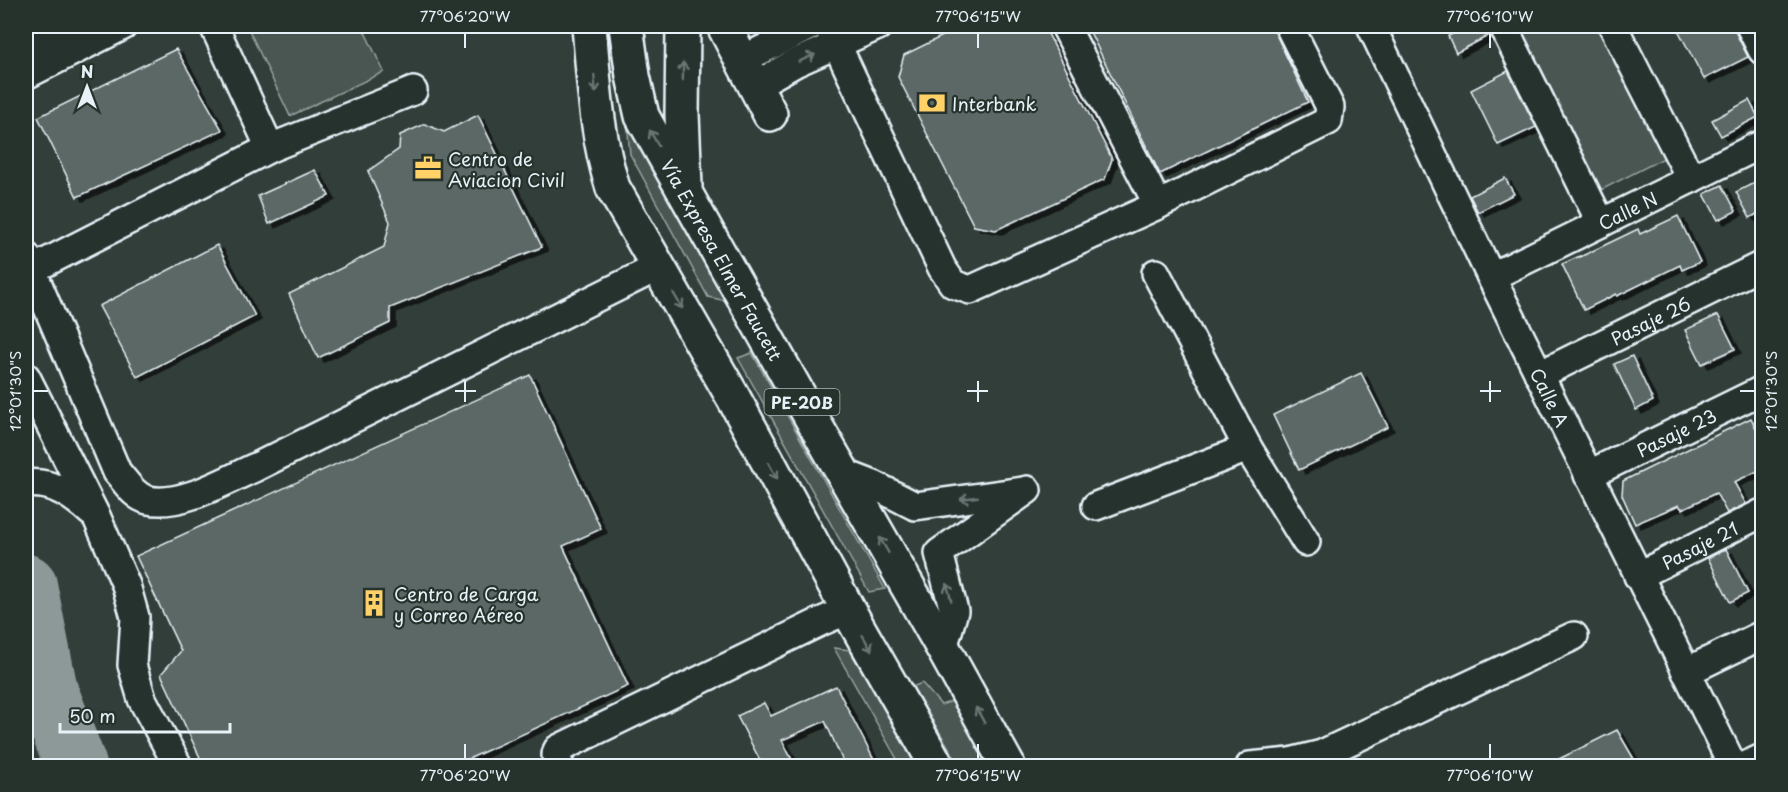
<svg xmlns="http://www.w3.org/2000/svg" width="1788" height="792" viewBox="0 0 1788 792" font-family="'Playpen Sans',sans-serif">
<defs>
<filter id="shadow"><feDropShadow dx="6" dy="4" stdDeviation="0" flood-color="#0009"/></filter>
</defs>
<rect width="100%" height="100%" fill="#323e39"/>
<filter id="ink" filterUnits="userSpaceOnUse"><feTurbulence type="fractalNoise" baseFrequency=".0167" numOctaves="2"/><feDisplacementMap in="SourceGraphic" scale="12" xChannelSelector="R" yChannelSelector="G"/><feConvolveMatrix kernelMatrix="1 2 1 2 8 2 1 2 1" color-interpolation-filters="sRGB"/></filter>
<g filter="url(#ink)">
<g fill="#495651" stroke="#98a4a4" stroke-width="1.5">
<polygon points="247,26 362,26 384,72 290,116"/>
<polygon points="739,26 768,26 773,35 757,41 749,39"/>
<polygon points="1512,26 1602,26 1668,156 1597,192"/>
<polygon points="627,122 726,301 708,297 630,154"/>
<polygon points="752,353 885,589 869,592 738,358"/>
<polygon points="834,648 850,650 918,766 901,766"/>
<polygon points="922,683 941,705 956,700 991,766 960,766 912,687"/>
</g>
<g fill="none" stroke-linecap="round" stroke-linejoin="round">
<polyline stroke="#8d9898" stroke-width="62" points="26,585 47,691 76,766"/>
</g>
<g fill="#5c6865" stroke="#e8f1f8" stroke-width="1.5" filter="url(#shadow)">
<polygon points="963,26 1044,26 1112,159 1105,179 996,230 974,226 898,77 904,55"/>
<polygon points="1087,26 1272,26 1308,102 1160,174"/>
<polygon points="1469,26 1487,26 1490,35 1456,53 1448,36"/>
<polygon points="1676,26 1734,26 1736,33 1748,57 1704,79"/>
<polygon points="176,49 222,130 77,197 38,117"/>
<polygon points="1508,71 1536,127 1498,145 1471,90"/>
<polygon points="1749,100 1758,117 1721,136 1712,120"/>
<polygon points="478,115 542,247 390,308 390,323 318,358 289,294 384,247 390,222 368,171 399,149 400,135 425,124 444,132"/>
<polygon points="315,170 329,196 269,224 258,196"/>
<polygon points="1505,178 1514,194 1478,212 1470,196"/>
<polygon points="1754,183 1762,199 1762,211 1750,218 1736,192"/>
<polygon points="1722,185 1736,211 1718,220 1704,194"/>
<polygon points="1678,216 1700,262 1682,270 1680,265 1617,296 1616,294 1584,310 1562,264 1580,256 1580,257 1638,229 1640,234"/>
<polygon points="217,245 255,316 137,377 99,306"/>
<polygon points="1718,315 1735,349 1702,364 1685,330"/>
<polygon points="1632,356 1653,401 1636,410 1614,364"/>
<polygon points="1361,373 1388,427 1299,470 1273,415"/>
<polygon points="530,375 601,529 563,546 628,686 453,766 204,766 161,674 181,651 136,556"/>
<polygon points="1751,418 1762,441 1762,469 1734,482 1746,504 1727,513 1716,493 1682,509 1679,505 1635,524 1622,495 1623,481"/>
<polygon points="1726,549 1748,593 1730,602 1708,558"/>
<polygon points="836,686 875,762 865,766 845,766 825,721 782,740 795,766 763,766 737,716 764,703 771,716"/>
<polygon points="1617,730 1638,766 1545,766"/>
</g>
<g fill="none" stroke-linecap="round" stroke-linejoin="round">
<defs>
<g id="minor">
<polyline points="214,26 270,148"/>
<polyline points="828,26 942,268 953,284 970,290 1158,205 1328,121 1330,107 1289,26"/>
<polyline points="1065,26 1158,205"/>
<path id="s1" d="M1371,26L1491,277L1733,766"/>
<polyline points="1503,26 1601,223"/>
<polyline points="1613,26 1691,179"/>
<polyline points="1750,26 1762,50"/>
<polyline points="26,47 70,26"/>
<polyline points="741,60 810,26"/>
<polyline points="26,75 123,26"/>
<polyline points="754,86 795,63 878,26"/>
<path d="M26,256L117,472C126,482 134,497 148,500C182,507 226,480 256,467L658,267"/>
<polyline points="31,270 270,148 413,91"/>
<path id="s2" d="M1491,277L1762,144"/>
<path id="s3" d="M1539,375L1762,265"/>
<polyline points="26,377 97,518 126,585 135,617 132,665 142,699 178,766"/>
<polyline points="1248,448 1306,542"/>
<polyline points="843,473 874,485 915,506 1023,491"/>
<path id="s4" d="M1588,475L1762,390"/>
<path d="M26,484C52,481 72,495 91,512"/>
<polyline points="1096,506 1248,448 1156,273"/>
<path id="s5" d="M1638,576L1762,513"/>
<polyline points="943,648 954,611 939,553 1027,490"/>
<polyline points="1686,672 1762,635"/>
<path d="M560,766C557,760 554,756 558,749L820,622L848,610"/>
<polyline points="1250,766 1290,762 1322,754 1574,636"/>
<polyline points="1745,766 1762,758"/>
</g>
<polyline id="major" points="724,26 770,114"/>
<g id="highway">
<path d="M589,26C594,80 596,135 613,188L733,397L856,624L937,766"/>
<path id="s6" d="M626,26L633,76L642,116L812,419L943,648L1008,766"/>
<polyline points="683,26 682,114 685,187"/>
</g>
</defs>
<use href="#minor" stroke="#e8f1f8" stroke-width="32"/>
<use href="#major" stroke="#e8f1f8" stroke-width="38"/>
<use href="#highway" stroke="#e8f1f8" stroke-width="38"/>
<use href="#minor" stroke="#26332d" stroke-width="27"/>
<use href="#major" stroke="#26332d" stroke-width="33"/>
<use href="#highway" stroke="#26332d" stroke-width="33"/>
</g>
<defs><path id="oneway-shaft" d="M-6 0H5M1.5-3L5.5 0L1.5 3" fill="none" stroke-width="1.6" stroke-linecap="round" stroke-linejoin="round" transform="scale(1.5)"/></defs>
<g stroke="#6a7674">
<use href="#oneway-shaft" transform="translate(807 58) rotate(-24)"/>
<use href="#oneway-shaft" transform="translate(683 71) rotate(-89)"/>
<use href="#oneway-shaft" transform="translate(595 84) rotate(85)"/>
<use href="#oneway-shaft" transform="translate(654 138) rotate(-119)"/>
<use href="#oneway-shaft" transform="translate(678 301) rotate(60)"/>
<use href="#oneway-shaft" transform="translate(773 471) rotate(61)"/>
<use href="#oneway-shaft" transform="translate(969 498) rotate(172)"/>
<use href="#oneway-shaft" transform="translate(884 545) rotate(-120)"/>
<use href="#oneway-shaft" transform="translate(949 592) rotate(-105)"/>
<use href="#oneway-shaft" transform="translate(867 643) rotate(60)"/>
<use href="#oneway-shaft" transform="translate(980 715) rotate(-119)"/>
</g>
</g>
<path fill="none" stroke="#e8f1f8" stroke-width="2" d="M465,33V48M978,33V48M1490,33V48M465,381V402M978,381V402M1490,381V402M33,391H48M455,391H476M967,391H988M1480,391H1501M1740,391H1755M465,744V759M978,744V759M1490,744V759"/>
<defs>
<symbol id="bank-bare" viewBox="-9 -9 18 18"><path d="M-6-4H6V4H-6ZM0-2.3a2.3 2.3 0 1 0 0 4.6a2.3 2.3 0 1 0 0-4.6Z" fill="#ffd166" stroke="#26332d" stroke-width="2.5" paint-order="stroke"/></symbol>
<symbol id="office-bare" viewBox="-9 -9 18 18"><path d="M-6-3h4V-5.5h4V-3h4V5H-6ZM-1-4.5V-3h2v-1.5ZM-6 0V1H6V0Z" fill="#ffd166" stroke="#26332d" stroke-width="2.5" paint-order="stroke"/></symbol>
<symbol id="building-bare" viewBox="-9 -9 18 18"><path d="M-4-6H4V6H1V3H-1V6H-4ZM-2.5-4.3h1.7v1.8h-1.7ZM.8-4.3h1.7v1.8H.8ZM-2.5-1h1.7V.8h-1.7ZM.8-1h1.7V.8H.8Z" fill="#ffd166" stroke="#26332d" stroke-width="2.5" paint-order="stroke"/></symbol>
</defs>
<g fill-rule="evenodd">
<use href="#bank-bare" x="913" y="84" width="38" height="38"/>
<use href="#office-bare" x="409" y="149" width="38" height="38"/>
<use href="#building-bare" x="355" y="584" width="38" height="38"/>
</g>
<g text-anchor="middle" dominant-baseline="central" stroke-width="4.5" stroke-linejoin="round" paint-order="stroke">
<rect fill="#26332d" stroke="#aeb8bb" stroke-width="1.5" x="764.5" y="389" width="75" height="26" rx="4.5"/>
<g font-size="16" font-weight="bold" fill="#e8f1f8">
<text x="802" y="402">PE-20B</text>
</g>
<g font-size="18" fill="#e8f1f8" stroke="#26332d" text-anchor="start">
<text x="952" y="103">Interbank</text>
<text x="448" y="158">Centro de<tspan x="448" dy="21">Aviacion Civil</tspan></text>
<text x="394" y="593">Centro de Carga<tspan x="394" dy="21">y Correo Aéreo</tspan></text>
</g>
<g font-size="18" fill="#e8f1f8" stroke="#26332d">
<text stroke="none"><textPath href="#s2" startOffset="152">Calle N</textPath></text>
<text stroke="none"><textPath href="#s6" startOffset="256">Vía Expresa Elmer Faucett</textPath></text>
<text stroke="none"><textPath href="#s3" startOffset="124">Pasaje 26</textPath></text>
<text stroke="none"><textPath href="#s1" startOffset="412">Calle A</textPath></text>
<text stroke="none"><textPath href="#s4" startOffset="98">Pasaje 23</textPath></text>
<text stroke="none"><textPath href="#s5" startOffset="69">Pasaje 21</textPath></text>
</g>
</g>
<rect width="1788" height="792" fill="none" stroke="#26332d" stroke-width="66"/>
<g transform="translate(87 87)" stroke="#26332d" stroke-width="4.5" paint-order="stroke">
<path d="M0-4.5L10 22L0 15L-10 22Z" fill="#e8f1f8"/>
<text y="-9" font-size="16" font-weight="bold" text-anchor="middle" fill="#e8f1f8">N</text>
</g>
<path d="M60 723v9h170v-9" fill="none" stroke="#e8f1f8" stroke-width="3"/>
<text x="69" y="723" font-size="18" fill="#e8f1f8" stroke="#26332d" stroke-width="4.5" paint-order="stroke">50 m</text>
<rect x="33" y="33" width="1722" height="726" fill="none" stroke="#e8f1f8" stroke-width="2"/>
<g font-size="15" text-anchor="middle" fill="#e8f1f8">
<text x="465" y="22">77°06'20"W</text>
<text x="978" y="22">77°06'15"W</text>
<text x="1490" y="22">77°06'10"W</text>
<text transform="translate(16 391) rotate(-90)" y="5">12°01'30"S</text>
<text transform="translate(1772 391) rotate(-90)" y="5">12°01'30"S</text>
<text x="465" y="781">77°06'20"W</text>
<text x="978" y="781">77°06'15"W</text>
<text x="1490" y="781">77°06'10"W</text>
</g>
</svg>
